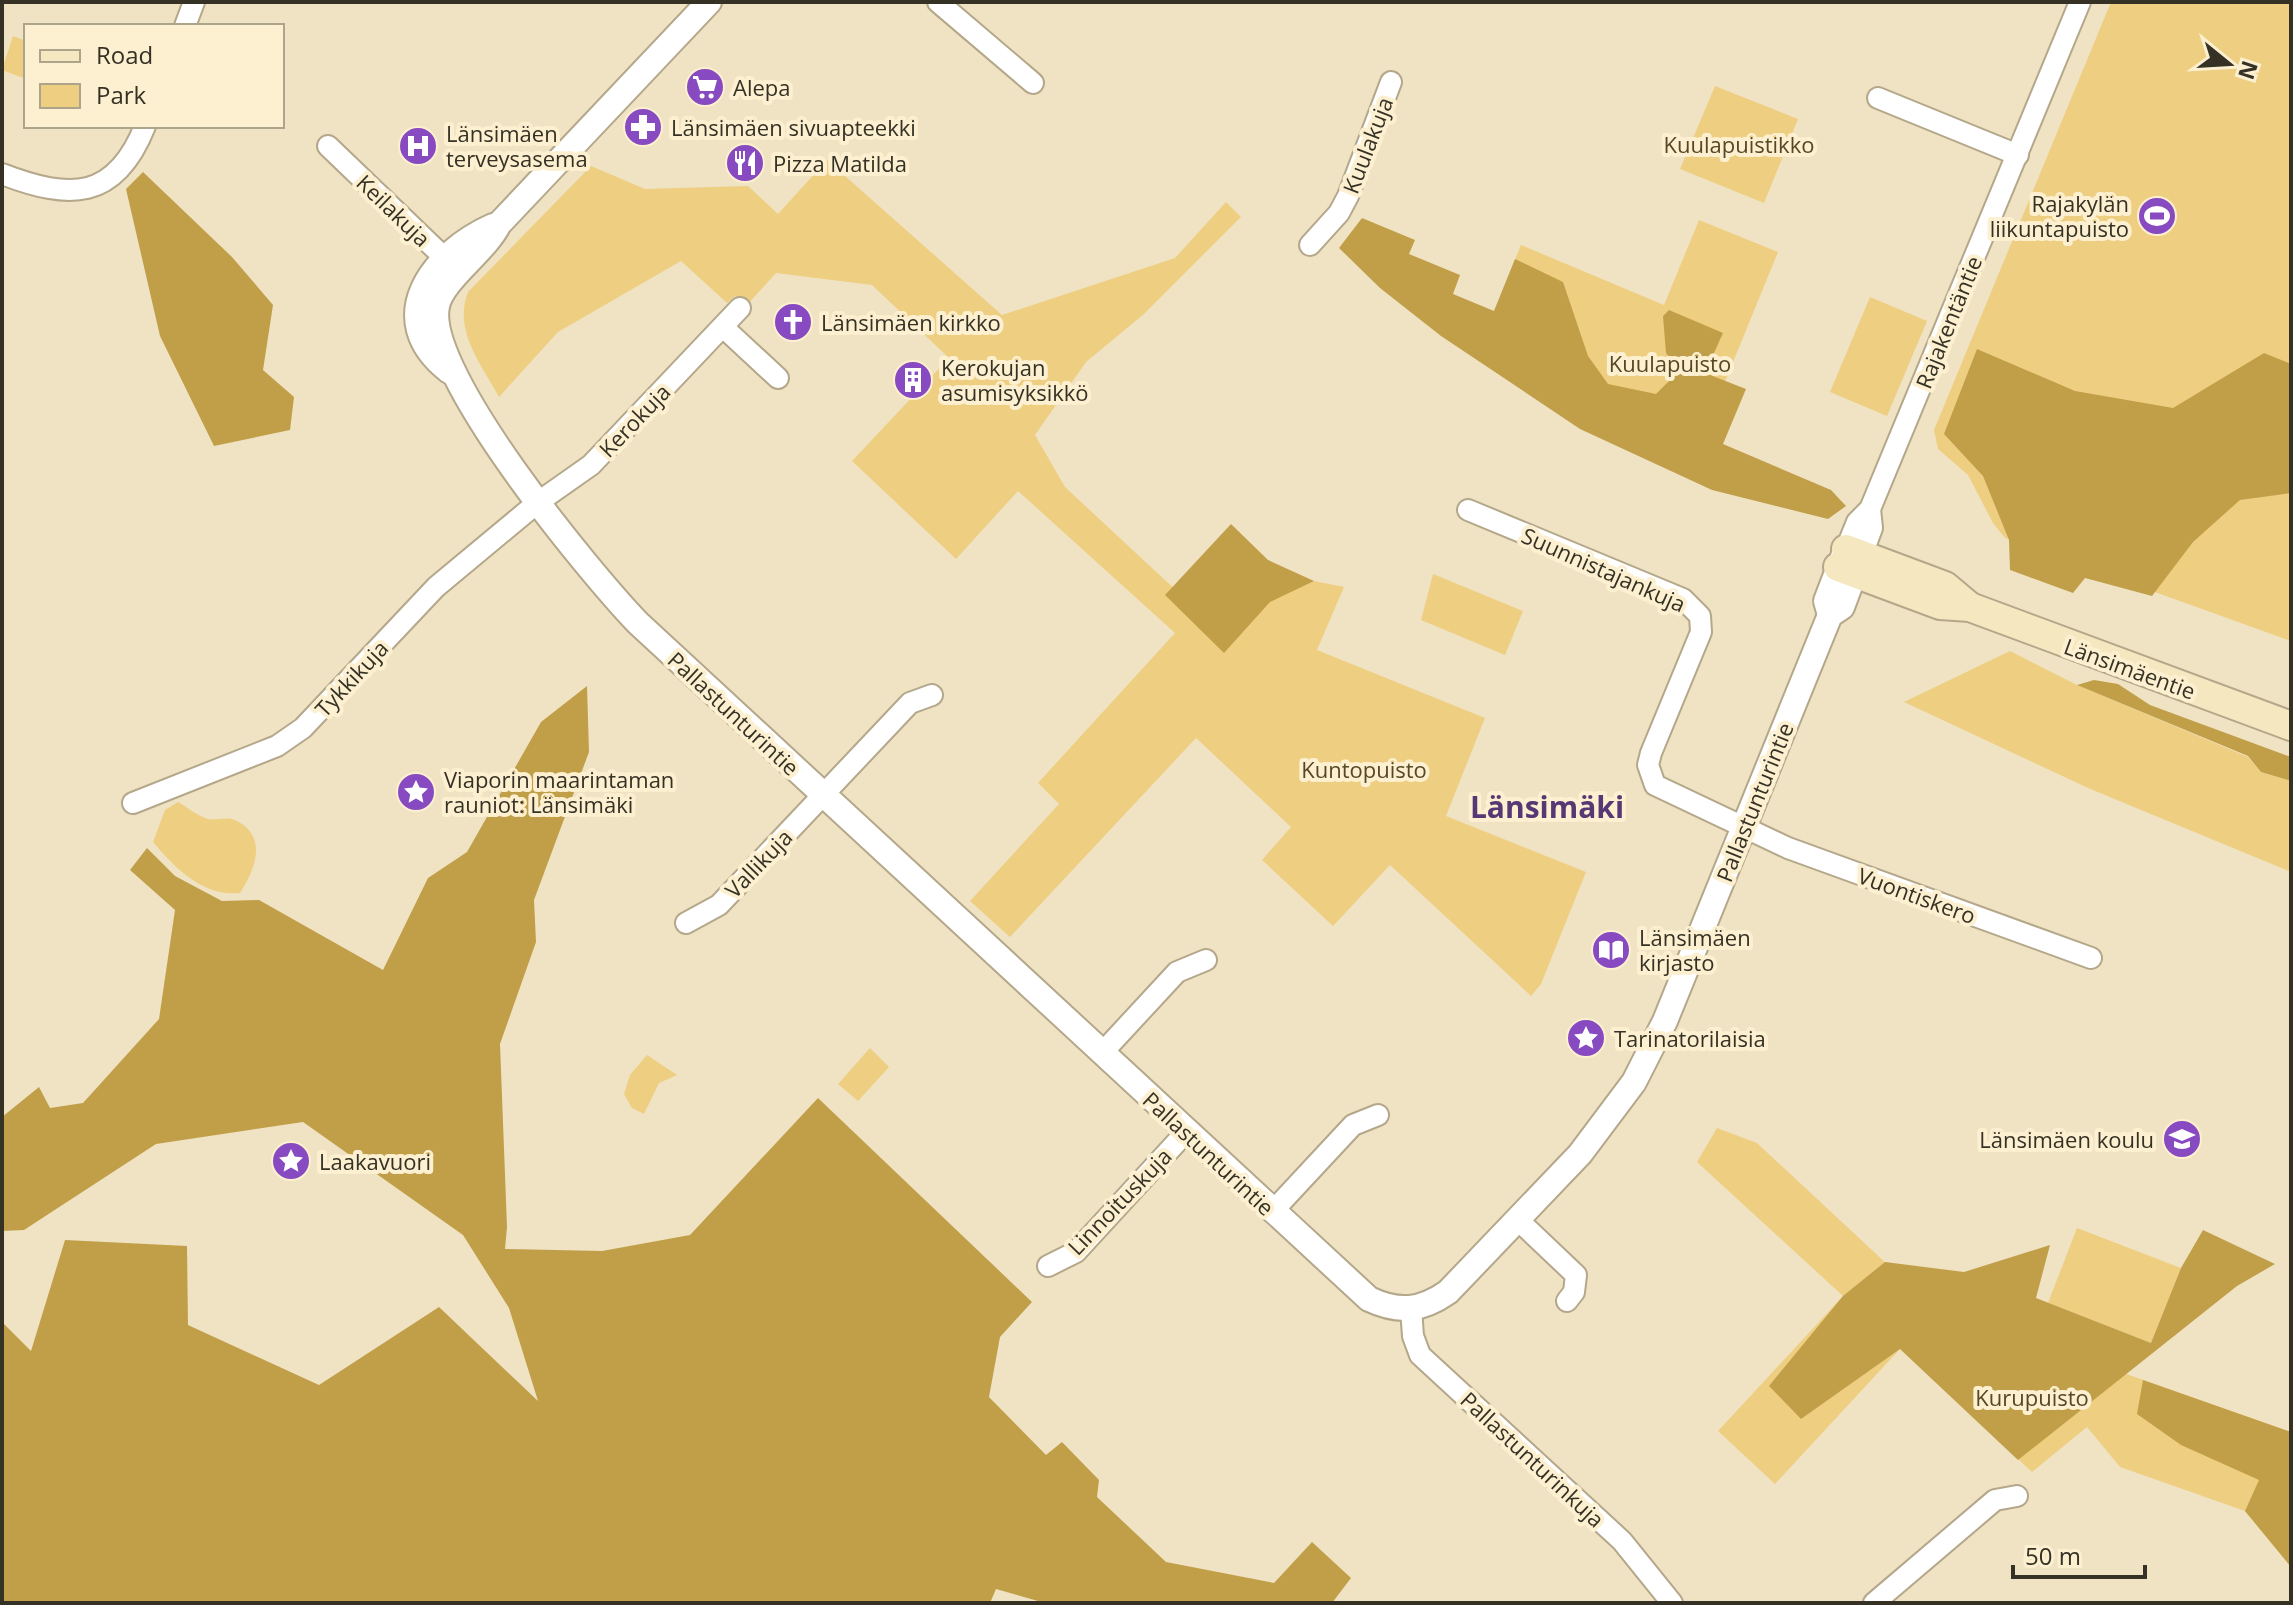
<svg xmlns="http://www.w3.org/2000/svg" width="2293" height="1605" viewBox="0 0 2293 1605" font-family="'Open Sans',sans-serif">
<rect width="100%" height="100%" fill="#f0e3c4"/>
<g fill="#eece81">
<polygon points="2111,2 2291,2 2291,641 2005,538 1993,523 1968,475 1938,449 1934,430"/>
<polygon points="13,36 26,41 26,79 2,70"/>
<polygon points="1715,86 1798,119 1764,203 1680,169"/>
<path d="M827,160L1002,315L1175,258L1226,202L1241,217L1144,314L1086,362L1035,435L1065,487L1180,594L1314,581L1344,587L1317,650L1485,718L1446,816L1586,872L1541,984L1531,996L1390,865L1333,926L1262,860L1291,827L1196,738L1010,937L970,901L1059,804L1038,783L1175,633L1018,491L956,559L852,461L949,358L872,285L776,273L746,306L735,296L727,303L681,261L558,332L499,397C481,364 453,330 468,292L591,166L645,189L748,186L778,214Z"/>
<polygon points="1699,220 1778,252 1700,443 1658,422 1494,311 1521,245 1664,305"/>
<polygon points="1870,297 1927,321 1887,416 1830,392"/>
<polygon points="1433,574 1523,611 1505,655 1421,620"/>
<polygon points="2010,651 2077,685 2248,757 2261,772 2291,781 2291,872 2088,788 1904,702"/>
<path d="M178,802C187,807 195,814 205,818C214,822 225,816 235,820C269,836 255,870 240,893C203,897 175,868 153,842L165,810Z"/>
<polygon points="870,1048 889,1067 858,1101 838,1084"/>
<polygon points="647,1055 677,1075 659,1083 644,1114 632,1108 624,1094 630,1075"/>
<polygon points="1717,1128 1757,1143 1931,1305 2291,1432 2291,1567 2245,1511 2120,1467 2087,1427 2032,1472 1900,1349 1775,1484 1718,1431 1843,1296 1697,1162"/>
<polygon points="2077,1228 2181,1268 2151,1343 2048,1303"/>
</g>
<g fill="#c19f49">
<polygon points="143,172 232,257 273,305 263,370 294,397 290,430 214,446 160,336 126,189"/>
<polygon points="1362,218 1415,240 1409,254 1460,275 1453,294 1494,311 1515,259 1563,282 1588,356 1608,384 1656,394 1679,371 1666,353 1663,316 1669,310 1723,333 1705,373 1746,389 1723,444 1831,490 1846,506 1828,519 1712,490 1580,429 1441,336 1380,288 1339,248"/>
<polygon points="1977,349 2075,391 2173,408 2264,353 2291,364 2291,493 2240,500 2193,542 2152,596 2085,578 2073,593 2010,570 2009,540 1983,476 1944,434"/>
<polygon points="1231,524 1268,560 1314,581 1270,602 1224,653 1165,595"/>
<polygon points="2094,680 2118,684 2150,705 2291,757 2291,781 2261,772 2248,756 2077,685"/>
<polygon points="587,686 589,752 534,900 536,942 500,1044 507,1227 505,1249 602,1251 690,1235 818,1098 1032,1302 1000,1337 989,1397 1046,1455 1062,1442 1099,1480 1097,1497 1166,1562 1274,1583 1312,1542 1351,1578 1332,1603 1045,1603 996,1589 990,1603 2,1603 2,1322 31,1351 65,1240 187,1246 188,1325 319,1385 439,1307 538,1401 509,1308 463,1235 303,1122 156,1144 24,1230 2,1231 2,1117 39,1087 50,1108 83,1103 159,1019 175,910 130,870 147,848 175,876 222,901 259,900 383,970 428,878 467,852 541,722"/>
<polygon points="2203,1230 2275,1264 2237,1286 2018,1460 1900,1349 1801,1419 1769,1386 1843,1296 1885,1262 1964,1272 2050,1245 2036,1298 2151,1343 2181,1268"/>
<polygon points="2143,1380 2291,1432 2291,1567 2245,1511 2259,1480 2181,1445 2137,1414"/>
</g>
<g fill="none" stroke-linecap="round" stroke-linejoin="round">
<defs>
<g id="minor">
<polyline points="938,2 1033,83"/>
<polyline points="185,26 194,2"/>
<polyline points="1878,98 2018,155"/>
<polyline points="328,146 454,267"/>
<path d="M2,174C70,200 115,201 145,126"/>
<polyline points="1310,245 1339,213 1348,196 1391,82"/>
<polyline points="723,327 778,378"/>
<polyline points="1468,510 1683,599 1700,616 1701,632 1651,753 1648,765 1655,785 1788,848 2091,958"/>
<polyline points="1846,549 1857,522 1870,509 2080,2"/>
<polyline points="1862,555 1872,528 1870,509"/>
<polyline points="133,803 277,746 303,728 436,587 537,503 591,465 740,308"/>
<polyline points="686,923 719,905 910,703 932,695"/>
<polyline points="1102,1053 1177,972 1206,960"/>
<polyline points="1272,1212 1353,1125 1378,1115"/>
<polyline points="1517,1219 1576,1275 1574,1292 1567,1301"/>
<polyline points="1048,1266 1076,1252 1186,1132"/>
<polyline points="1411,1309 1413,1336 1420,1355 1622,1541 1672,1603"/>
<polyline points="1874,1603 1995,1500 2017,1496"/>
</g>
<g id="tertiary">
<path d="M709,2L499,224C485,252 442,280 437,306C423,372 591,574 638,623L1369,1299C1399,1313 1421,1311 1448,1292L1580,1154L1634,1082L1665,1021L1830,615L1842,607L1861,556"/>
<path d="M449,371C382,319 432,253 493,226"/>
<polyline points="1830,615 1826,601 1846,549"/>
</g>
<g id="secondary">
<polyline points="1846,549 1945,586 1970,607"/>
<polyline points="1838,567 1940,605 1970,607 2291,726"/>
</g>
</defs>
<use href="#minor" stroke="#b4a78a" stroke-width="24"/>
<use href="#tertiary" stroke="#b4a78a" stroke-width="28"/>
<use href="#secondary" stroke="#b4a78a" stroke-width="32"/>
<use href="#minor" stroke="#fff" stroke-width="20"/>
<use href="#tertiary" stroke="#fff" stroke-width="24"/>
<use href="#secondary" stroke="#f5e7c0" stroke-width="28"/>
</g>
<defs>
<symbol id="supermarket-disc" viewBox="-11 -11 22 22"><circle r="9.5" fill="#874ac0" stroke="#fdf0d1"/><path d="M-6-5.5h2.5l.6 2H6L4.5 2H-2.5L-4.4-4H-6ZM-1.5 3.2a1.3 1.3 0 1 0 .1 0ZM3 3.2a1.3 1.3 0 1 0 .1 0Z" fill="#fff"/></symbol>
<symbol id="pharmacy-disc" viewBox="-11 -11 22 22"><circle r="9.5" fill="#874ac0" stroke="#fdf0d1"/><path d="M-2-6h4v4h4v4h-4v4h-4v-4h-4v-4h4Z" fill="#fff"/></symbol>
<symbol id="hospital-disc" viewBox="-11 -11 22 22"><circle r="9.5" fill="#874ac0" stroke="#fdf0d1"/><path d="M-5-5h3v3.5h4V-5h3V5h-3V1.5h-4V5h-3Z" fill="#fff"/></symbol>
<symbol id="restaurant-disc" viewBox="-11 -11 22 22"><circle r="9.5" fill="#874ac0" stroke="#fdf0d1"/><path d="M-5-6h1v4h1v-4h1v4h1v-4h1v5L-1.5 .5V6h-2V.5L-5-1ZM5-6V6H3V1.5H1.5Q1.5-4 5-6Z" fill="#fff"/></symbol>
<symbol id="stadium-disc" viewBox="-11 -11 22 22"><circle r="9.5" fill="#874ac0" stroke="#fdf0d1"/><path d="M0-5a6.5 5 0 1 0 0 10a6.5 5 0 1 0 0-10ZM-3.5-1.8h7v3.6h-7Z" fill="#fff"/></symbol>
<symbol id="church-disc" viewBox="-11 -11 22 22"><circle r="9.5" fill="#874ac0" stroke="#fdf0d1"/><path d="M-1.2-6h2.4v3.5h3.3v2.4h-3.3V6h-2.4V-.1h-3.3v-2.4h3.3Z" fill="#fff"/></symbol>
<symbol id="building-disc" viewBox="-11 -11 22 22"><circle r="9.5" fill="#874ac0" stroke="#fdf0d1"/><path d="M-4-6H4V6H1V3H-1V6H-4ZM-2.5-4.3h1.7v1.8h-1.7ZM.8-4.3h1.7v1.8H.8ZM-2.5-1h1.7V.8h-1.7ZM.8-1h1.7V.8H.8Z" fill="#fff"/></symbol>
<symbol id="sight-disc" viewBox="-11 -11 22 22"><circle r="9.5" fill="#874ac0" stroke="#fdf0d1"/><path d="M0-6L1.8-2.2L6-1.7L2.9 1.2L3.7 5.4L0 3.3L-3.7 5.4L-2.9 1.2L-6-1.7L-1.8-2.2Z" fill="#fff"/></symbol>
<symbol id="library-disc" viewBox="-11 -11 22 22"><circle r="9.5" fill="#874ac0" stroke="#fdf0d1"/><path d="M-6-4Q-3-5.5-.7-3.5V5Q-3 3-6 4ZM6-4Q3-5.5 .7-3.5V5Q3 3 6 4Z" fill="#fff"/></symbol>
<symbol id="school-disc" viewBox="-11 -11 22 22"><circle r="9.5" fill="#874ac0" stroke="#fdf0d1"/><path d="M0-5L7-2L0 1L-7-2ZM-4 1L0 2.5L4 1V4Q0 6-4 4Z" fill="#fff"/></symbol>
</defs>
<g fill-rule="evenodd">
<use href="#supermarket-disc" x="683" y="65" width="44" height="44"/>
<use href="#pharmacy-disc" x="621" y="105" width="44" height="44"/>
<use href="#hospital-disc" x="396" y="124" width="44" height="44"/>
<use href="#restaurant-disc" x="723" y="141" width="44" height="44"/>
<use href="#stadium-disc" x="2135" y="194" width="44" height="44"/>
<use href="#church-disc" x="771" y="300" width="44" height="44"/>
<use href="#building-disc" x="891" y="358" width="44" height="44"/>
<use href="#sight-disc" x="394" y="770" width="44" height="44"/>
<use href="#library-disc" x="1589" y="928" width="44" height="44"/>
<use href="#sight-disc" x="1564" y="1016" width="44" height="44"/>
<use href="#school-disc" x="2160" y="1117" width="44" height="44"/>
<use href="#sight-disc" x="269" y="1139" width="44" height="44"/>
</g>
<g text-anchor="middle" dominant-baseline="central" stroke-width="8" stroke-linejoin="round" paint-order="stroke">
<g font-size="22" fill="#353125" stroke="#fdf0d1" text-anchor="start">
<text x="733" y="87">Alepa</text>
<text x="671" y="127">Länsimäen sivuapteekki</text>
<text x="446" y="133">Länsimäen<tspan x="446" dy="25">terveysasema</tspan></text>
<text x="773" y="163">Pizza Matilda</text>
<text x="2129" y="203" text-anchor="end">Rajakylän<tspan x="2129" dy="25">liikuntapuisto</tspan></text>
<text x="821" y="322">Länsimäen kirkko</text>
<text x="941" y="367">Kerokujan<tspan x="941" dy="25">asumisyksikkö</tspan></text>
<text x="444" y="779">Viaporin maarintaman<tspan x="444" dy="25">rauniot: Länsimäki</tspan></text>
<text x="1639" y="937">Länsimäen<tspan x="1639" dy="25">kirjasto</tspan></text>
<text x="1614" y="1038">Tarinatorilaisia</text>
<text x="2154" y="1139" text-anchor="end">Länsimäen koulu</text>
<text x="319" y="1161">Laakavuori</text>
</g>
<g font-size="22" fill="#574824" stroke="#fdf0d1">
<text x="1739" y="144">Kuulapuistikko</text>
<text x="1670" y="363">Kuulapuisto</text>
<text x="1364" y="769">Kuntopuisto</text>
<text x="2032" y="1397">Kurupuisto</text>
</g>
<g font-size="22" fill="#353125" stroke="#fdf0d1">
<text transform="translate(1367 145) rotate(-69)">Kuulakuja</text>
<text transform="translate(394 210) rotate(44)">Keilakuja</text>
<text transform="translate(1948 322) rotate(-68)">Rajakentäntie</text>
<text transform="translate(634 420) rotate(-46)">Kerokuja</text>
<text transform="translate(1604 569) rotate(24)">Suunnistajankuja</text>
<text transform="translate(2130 668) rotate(20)">Länsimäentie</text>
<text transform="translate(351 678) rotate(-47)">Tykkikuja</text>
<text transform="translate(734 713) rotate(43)">Pallastunturintie</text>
<text transform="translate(1754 802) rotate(-68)">Pallastunturintie</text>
<text transform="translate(758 863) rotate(-46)">Vallikuja</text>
<text transform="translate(1917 895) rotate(20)">Vuontiskero</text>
<text transform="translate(1209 1153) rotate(43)">Pallastunturintie</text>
<text transform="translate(1119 1201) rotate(-46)">Linnoituskuja</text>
<text transform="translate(1533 1459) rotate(43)">Pallastunturinkuja</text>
</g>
<g font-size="30" font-weight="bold" fill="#563974" stroke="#fdf0d1">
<text x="1547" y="806">Länsimäki</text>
</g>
</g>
<rect width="2293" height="1605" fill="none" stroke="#353125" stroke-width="8"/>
<rect x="24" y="24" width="260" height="104" fill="#fdf0d1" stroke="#ada48c" stroke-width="2"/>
<rect x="40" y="50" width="40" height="12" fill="#f5e7c0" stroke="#ada48c" stroke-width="2"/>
<text x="96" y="64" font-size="24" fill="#353125">Road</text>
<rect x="40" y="84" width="40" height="24" fill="#eece81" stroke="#ada48c" stroke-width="2"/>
<text x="96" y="104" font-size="24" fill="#353125">Park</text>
<g transform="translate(2229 64) rotate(108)" stroke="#fdf0d1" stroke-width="6" paint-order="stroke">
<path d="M0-6L14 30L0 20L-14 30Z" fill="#353125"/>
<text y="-12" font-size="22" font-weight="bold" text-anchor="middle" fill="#353125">N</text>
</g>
<path d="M2013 1565v12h132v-12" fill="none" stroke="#353125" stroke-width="4"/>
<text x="2025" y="1565" font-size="24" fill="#353125" stroke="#fdf0d1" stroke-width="6" paint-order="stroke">50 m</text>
</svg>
